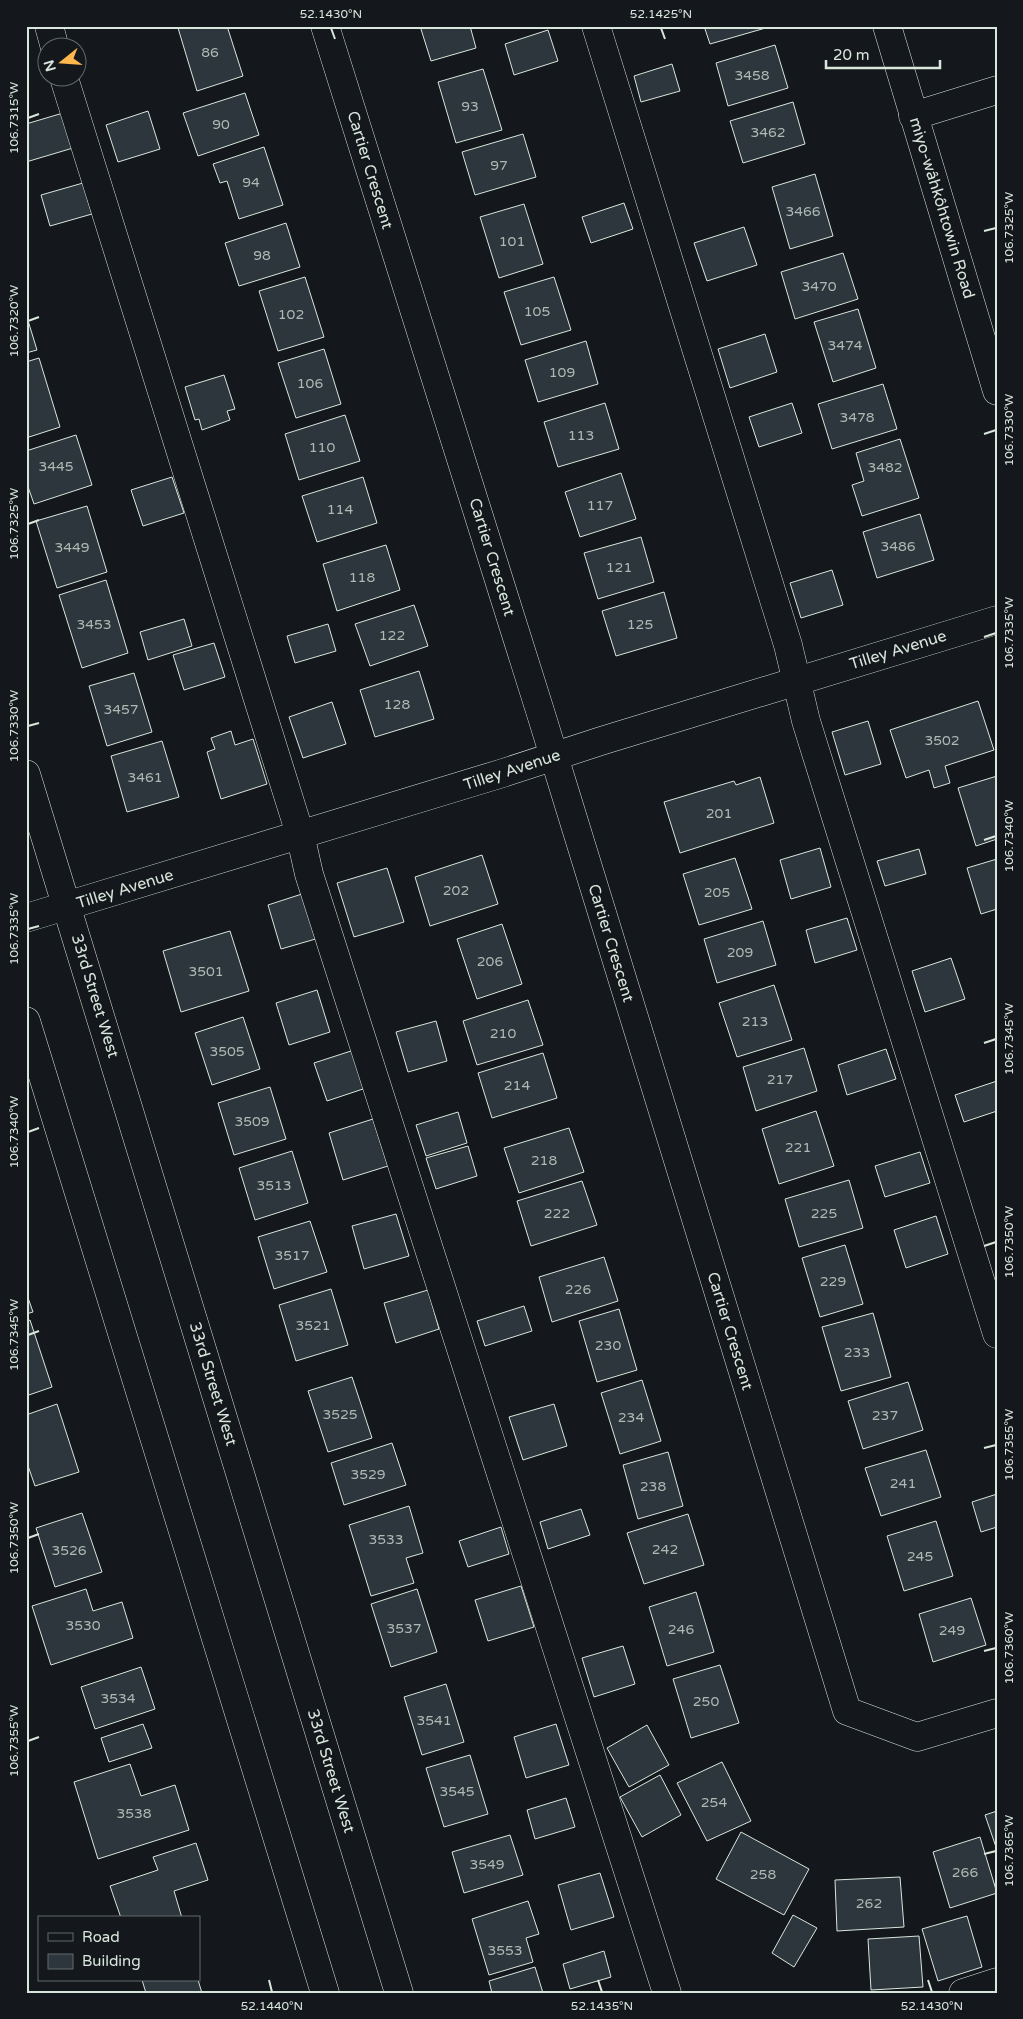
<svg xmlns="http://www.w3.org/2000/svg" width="1023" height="2019" viewBox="0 0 1023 2019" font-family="'Varela Round',sans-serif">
<rect width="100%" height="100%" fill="#14181c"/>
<g fill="#2c363c" stroke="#d8e6dc">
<polygon points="183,26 227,26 243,76 197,91 178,28"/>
<polygon points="420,26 470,26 476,48 431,61"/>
<polygon points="704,26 769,26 769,27 710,44"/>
<polygon points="548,30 558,61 514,75 505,44"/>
<polygon points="775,45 788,88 728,106 716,63"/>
<polygon points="672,64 680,91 641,102 634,76"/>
<polygon points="483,69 502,130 456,143 438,82"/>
<polygon points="245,93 259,135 198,156 183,113"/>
<polygon points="793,102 805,144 743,163 730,121"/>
<polygon points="148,111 160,149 118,162 106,125"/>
<polygon points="63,113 73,148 26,162 26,124"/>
<polygon points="523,134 536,177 475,195 462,152"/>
<polygon points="264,147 283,205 239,219 227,181 220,183 213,164"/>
<polygon points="815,174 833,236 790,249 772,187"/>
<polygon points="83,183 92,214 50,226 41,195"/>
<polygon points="624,203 633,229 591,243 582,217"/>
<polygon points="524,204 543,264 499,278 480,217"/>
<polygon points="286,223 300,267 239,286 225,243"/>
<polygon points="744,227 757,265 707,281 694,243"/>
<polygon points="843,253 858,299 795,319 781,272"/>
<polygon points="305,277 324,337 278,351 259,291"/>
<polygon points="554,277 571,330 521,345 504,292"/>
<polygon points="858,309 876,368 833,382 814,322"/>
<polygon points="26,314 37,350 26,353"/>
<polygon points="765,334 777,372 730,388 718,349"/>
<polygon points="586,341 598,384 538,402 525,360"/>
<polygon points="324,349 341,404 296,418 278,363"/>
<polygon points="39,358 60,427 26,438 26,362"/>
<polygon points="224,375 235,409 227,411 230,420 202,430 199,419 195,420 185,387"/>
<polygon points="883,384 897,429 832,449 818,404"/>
<polygon points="605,403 619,449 558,467 544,422"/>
<polygon points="792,403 802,433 759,447 749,417"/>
<polygon points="345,415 360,461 299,480 285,434"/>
<polygon points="76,435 92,485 34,504 26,481 26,451"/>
<polygon points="900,439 919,498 862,516 852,485 864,481 856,453"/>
<polygon points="621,473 636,519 580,537 565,492"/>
<polygon points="172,477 184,513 143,526 131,490"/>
<polygon points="363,477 377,523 317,542 302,496"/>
<polygon points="87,506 107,572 57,588 36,521"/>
<polygon points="920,514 934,560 877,578 863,532"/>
<polygon points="641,537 654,582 598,599 584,553"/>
<polygon points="386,545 400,590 337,611 323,564"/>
<polygon points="832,570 843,605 801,618 790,583"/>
<polygon points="106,580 128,653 82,668 59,595"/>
<polygon points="664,592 677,638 616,656 602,611"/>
<polygon points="414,605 428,646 370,666 355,624"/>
<polygon points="184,619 192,646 148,660 140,632"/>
<polygon points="328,624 336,651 295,663 287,636"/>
<polygon points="214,643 225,677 184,690 173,655"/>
<polygon points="419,671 434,719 375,737 360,690"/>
<polygon points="134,673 152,732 107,746 89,686"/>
<polygon points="978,701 994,750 945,766 950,783 934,788 929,770 906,778 890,730"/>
<polygon points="332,702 346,744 303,758 289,717"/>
<polygon points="868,721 881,764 845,775 832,732"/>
<polygon points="231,731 235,745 253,739 267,784 221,799 207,752 215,749 211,738"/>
<polygon points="162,741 179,797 127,812 111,756"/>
<polygon points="997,776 997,839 976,846 958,788"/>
<polygon points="760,777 774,823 680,853 664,802 734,781 736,785"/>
<polygon points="820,848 831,887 791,899 780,860"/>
<polygon points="919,849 926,874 885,886 877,861"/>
<polygon points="482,855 498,904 430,926 415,877"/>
<polygon points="735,858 752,909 699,925 683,874"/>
<polygon points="997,859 997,909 981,914 967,868"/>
<polygon points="387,868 404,922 354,937 337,883"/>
<polygon points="305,893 319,938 281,949 268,905"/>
<polygon points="847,918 857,950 815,963 806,930"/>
<polygon points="763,921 776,965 717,983 704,939"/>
<polygon points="502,924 522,984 477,999 457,939"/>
<polygon points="230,931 249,991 181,1012 163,951"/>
<polygon points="951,958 965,999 925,1012 912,971"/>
<polygon points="774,985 792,1040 737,1057 719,1003"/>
<polygon points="317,990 330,1032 289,1045 276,1003"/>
<polygon points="528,1000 543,1045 477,1065 463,1021"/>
<polygon points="243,1017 260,1069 212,1085 195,1033"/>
<polygon points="436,1021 447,1061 408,1072 396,1032"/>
<polygon points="804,1048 817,1091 756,1111 743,1067"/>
<polygon points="886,1049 896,1079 847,1095 838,1065"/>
<polygon points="354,1050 366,1088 327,1101 314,1063"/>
<polygon points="543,1053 557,1098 492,1118 478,1073"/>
<polygon points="997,1081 997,1111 964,1122 955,1095"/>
<polygon points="270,1087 286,1139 234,1155 218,1103"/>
<polygon points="816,1111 834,1166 779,1184 762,1129"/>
<polygon points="458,1112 467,1143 426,1156 416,1125"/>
<polygon points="373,1119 388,1166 343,1180 329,1133"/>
<polygon points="569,1128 584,1172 519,1193 504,1148"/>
<polygon points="468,1146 477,1176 436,1189 426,1158"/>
<polygon points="292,1151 308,1203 255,1220 239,1168"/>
<polygon points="920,1152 930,1183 885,1197 875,1166"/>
<polygon points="849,1180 863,1228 799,1247 785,1199"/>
<polygon points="582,1181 597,1225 531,1246 517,1201"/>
<polygon points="396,1214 409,1256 364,1269 352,1226"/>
<polygon points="936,1216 948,1254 906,1268 894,1230"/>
<polygon points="310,1221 327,1272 274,1289 258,1237"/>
<polygon points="845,1245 863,1304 820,1317 802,1258"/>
<polygon points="604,1257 618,1301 552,1322 539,1277"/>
<polygon points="331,1289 348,1345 296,1361 279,1305"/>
<polygon points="428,1290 439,1329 396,1343 384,1303"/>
<polygon points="26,1292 33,1312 26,1314"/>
<polygon points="524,1306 532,1331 485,1346 477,1321"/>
<polygon points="619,1309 637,1370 597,1382 579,1321"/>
<polygon points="873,1313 891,1377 841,1391 822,1327"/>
<polygon points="30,1320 52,1387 26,1396 26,1322"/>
<polygon points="352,1377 372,1438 328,1452 308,1391"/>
<polygon points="642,1380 661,1441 620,1454 601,1393"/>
<polygon points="908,1382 923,1430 863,1449 848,1401"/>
<polygon points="57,1404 79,1472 35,1486 26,1460 26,1415"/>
<polygon points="554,1404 567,1446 523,1460 509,1417"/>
<polygon points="392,1443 406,1485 344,1505 331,1463"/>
<polygon points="926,1450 941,1497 881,1516 865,1468"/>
<polygon points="668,1452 683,1506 638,1519 623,1465"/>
<polygon points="997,1494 997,1527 981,1532 972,1502"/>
<polygon points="409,1506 423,1553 406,1558 414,1583 371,1596 349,1525"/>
<polygon points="581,1509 590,1535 548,1549 540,1522"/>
<polygon points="82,1513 102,1572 55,1587 36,1528"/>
<polygon points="688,1514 704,1565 644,1584 627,1533"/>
<polygon points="936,1521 953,1576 904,1591 887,1536"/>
<polygon points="501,1527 509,1554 468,1567 459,1541"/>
<polygon points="521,1586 534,1627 488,1641 475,1600"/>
<polygon points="86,1589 93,1611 122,1602 133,1638 51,1665 32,1606"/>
<polygon points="417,1589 437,1652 391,1667 371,1604"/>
<polygon points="696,1592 714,1652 667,1666 649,1607"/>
<polygon points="971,1598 986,1645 933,1662 919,1614"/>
<polygon points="623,1646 635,1684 594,1697 582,1658"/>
<polygon points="720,1665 739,1723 691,1738 673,1679"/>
<polygon points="141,1667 155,1709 95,1729 81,1687"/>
<polygon points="446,1684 464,1742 422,1755 404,1697"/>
<polygon points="143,1724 152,1748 109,1762 101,1738"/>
<polygon points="556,1724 569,1765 526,1778 514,1737"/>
<polygon points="647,1725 669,1765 629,1787 607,1748"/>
<polygon points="470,1755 488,1814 444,1827 426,1768"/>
<polygon points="722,1762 751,1821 707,1841 677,1783"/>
<polygon points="130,1764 141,1796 175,1785 189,1830 98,1859 74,1782"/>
<polygon points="660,1775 681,1815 642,1837 620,1797"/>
<polygon points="566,1798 575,1827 535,1839 527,1810"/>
<polygon points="997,1811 997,1850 985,1815"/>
<polygon points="741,1832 809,1869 784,1915 716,1879"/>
<polygon points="510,1835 523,1875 464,1893 452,1852"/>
<polygon points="980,1837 997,1893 950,1908 933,1852"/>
<polygon points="196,1843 208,1880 174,1891 182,1918 121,1918 110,1886 158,1870 153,1857"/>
<polygon points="600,1873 614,1917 571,1930 558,1885"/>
<polygon points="900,1877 904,1927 837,1931 835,1880"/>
<polygon points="528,1901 539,1934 526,1938 533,1962 489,1975 472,1919"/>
<polygon points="793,1915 817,1928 794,1967 772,1953"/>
<polygon points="967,1916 982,1967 938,1981 922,1929"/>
<polygon points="919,1936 923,1987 871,1990 868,1939"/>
<polygon points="604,1951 611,1977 570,1989 563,1964"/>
<polygon points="535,1967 543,1993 492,1993 489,1981"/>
<polygon points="142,1980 198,1980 202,1993 146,1993"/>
</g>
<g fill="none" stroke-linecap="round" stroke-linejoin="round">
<defs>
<g id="minor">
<polyline points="49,26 55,48"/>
<polyline points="325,26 541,714 847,1711 917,1737 997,1713"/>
<polyline points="596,26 788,645 806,721 997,1334"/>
<polyline points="887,26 997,391"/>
<polyline points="64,78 300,834 309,874 667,1993"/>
<polyline points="913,116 997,90"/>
<polyline points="26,918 503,773 601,741 997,620"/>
<polyline points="963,1993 997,1982"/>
</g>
<g id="major">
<polyline points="26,774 399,1993"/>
<polyline points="26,1021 325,1993"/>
</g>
</defs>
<use href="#minor" stroke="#d8e6dc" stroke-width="29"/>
<use href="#major" stroke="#d8e6dc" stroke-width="29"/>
<use href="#minor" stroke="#14181c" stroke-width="28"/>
<use href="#major" stroke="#14181c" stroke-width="28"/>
</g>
<path fill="none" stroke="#d8e6dc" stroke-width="2" d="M331,28L335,39M661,28L665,39M28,118L39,114M984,231L996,228M28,321L39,317M984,434L996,430M28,524L39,520M984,637L996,633M28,726L39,723M984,840L996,836M28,929L39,926M984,1043L996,1039M28,1132L39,1128M984,1246L996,1242M28,1335L39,1331M984,1448L996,1445M28,1538L39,1534M984,1651L996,1648M28,1741L39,1737M984,1854L996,1851M269,1980L272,1992M598,1980L602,1992M928,1980L932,1992"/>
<g text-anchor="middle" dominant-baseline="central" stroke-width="4" stroke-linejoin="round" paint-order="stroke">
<g font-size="14" fill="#adbab4">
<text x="210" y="52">86</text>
<text x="752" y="75">3458</text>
<text x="470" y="106">93</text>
<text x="221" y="124">90</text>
<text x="768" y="132">3462</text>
<text x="499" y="165">97</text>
<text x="251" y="182">94</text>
<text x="803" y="211">3466</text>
<text x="512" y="241">101</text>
<text x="262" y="255">98</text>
<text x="819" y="286">3470</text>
<text x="537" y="311">105</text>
<text x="291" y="314">102</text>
<text x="845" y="345">3474</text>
<text x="562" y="372">109</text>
<text x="310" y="383">106</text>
<text x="857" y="417">3478</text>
<text x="581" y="435">113</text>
<text x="322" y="447">110</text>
<text x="56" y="466">3445</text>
<text x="885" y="467">3482</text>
<text x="600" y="505">117</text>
<text x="340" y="509">114</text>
<text x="898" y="546">3486</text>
<text x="72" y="547">3449</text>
<text x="619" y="567">121</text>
<text x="362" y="577">118</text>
<text x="94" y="624">3453</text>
<text x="640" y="624">125</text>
<text x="392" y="635">122</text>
<text x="397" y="704">128</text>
<text x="121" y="709">3457</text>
<text x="942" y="740">3502</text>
<text x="145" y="777">3461</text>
<text x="719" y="813">201</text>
<text x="456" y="890">202</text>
<text x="717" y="892">205</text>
<text x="740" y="952">209</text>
<text x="490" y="961">206</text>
<text x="206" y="971">3501</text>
<text x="755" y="1021">213</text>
<text x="503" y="1033">210</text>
<text x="227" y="1051">3505</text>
<text x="780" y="1079">217</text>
<text x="517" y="1085">214</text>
<text x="252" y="1121">3509</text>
<text x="798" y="1147">221</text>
<text x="544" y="1160">218</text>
<text x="274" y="1185">3513</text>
<text x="557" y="1213">222</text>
<text x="824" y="1213">225</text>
<text x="292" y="1255">3517</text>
<text x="833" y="1281">229</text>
<text x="578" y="1289">226</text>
<text x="313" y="1325">3521</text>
<text x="608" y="1345">230</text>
<text x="857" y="1352">233</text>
<text x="340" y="1414">3525</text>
<text x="885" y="1415">237</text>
<text x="631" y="1417">234</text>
<text x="368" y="1474">3529</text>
<text x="903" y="1483">241</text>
<text x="653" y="1486">238</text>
<text x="386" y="1539">3533</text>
<text x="665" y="1549">242</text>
<text x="69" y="1550">3526</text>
<text x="920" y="1556">245</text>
<text x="83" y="1625">3530</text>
<text x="404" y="1628">3537</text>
<text x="681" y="1629">246</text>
<text x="952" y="1630">249</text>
<text x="118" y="1698">3534</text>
<text x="706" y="1701">250</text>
<text x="434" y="1720">3541</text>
<text x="457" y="1791">3545</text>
<text x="714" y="1802">254</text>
<text x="134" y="1813">3538</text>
<text x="487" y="1864">3549</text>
<text x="965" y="1872">266</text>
<text x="763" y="1874">258</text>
<text x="869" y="1903">262</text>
<text x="505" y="1950">3553</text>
</g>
<g font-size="16" fill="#d8e6dc" stroke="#14181c">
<text transform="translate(370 170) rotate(73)">Cartier Crescent</text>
<text transform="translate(942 208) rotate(73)">miyo-wâhkôhtowin Road</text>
<text transform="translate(492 557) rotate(73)">Cartier Crescent</text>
<text transform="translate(898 650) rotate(-17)">Tilley Avenue</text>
<text transform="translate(512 770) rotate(-18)">Tilley Avenue</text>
<text transform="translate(125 889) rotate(-17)">Tilley Avenue</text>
<text transform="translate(611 943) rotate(73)">Cartier Crescent</text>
<text transform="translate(95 996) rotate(73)">33rd Street West</text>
<text transform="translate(730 1331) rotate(73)">Cartier Crescent</text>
<text transform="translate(213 1384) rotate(73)">33rd Street West</text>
<text transform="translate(331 1771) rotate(73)">33rd Street West</text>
</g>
</g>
<rect width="1023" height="2019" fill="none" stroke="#14181c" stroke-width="55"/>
<rect x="38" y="1916" width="162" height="65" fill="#14181c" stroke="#626a69"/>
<rect x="48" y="1933" width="25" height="8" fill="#14181c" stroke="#626a69"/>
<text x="82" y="1942" font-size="15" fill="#d8e6dc">Road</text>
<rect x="48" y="1954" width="25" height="15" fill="#2c363c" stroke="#626a69"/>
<text x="82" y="1966" font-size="15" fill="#d8e6dc">Building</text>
<g transform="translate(62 62) rotate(253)"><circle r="24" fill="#14181c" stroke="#626a69"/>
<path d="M0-4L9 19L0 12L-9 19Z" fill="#ffb74d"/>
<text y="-8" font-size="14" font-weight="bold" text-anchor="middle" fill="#d8e6dc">N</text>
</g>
<path d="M826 60v8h114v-8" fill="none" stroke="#d8e6dc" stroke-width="2.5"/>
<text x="833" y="60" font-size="15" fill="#d8e6dc" stroke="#14181c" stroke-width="4" paint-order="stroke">20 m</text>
<rect x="28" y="28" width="968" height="1964" fill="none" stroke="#d8e6dc" stroke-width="2"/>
<g font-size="12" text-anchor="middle" fill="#d8e6dc">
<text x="331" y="18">52.1430°N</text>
<text x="661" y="18">52.1425°N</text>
<text transform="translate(14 118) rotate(-90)" y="4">106.7315°W</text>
<text transform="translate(1009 228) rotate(-90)" y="4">106.7325°W</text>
<text transform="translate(14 321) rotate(-90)" y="4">106.7320°W</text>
<text transform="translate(1009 430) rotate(-90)" y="4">106.7330°W</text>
<text transform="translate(14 524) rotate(-90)" y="4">106.7325°W</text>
<text transform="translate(1009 633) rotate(-90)" y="4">106.7335°W</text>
<text transform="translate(14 726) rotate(-90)" y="4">106.7330°W</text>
<text transform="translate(1009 836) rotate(-90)" y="4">106.7340°W</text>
<text transform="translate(14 929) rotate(-90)" y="4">106.7335°W</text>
<text transform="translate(1009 1039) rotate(-90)" y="4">106.7345°W</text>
<text transform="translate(14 1132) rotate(-90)" y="4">106.7340°W</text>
<text transform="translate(1009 1242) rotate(-90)" y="4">106.7350°W</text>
<text transform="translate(14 1335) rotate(-90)" y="4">106.7345°W</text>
<text transform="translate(1009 1445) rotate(-90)" y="4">106.7355°W</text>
<text transform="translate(14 1538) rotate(-90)" y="4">106.7350°W</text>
<text transform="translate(1009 1648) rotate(-90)" y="4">106.7360°W</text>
<text transform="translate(14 1741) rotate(-90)" y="4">106.7355°W</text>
<text transform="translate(1009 1851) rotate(-90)" y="4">106.7365°W</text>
<text x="272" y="2010">52.1440°N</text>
<text x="602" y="2010">52.1435°N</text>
<text x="932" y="2010">52.1430°N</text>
</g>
</svg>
